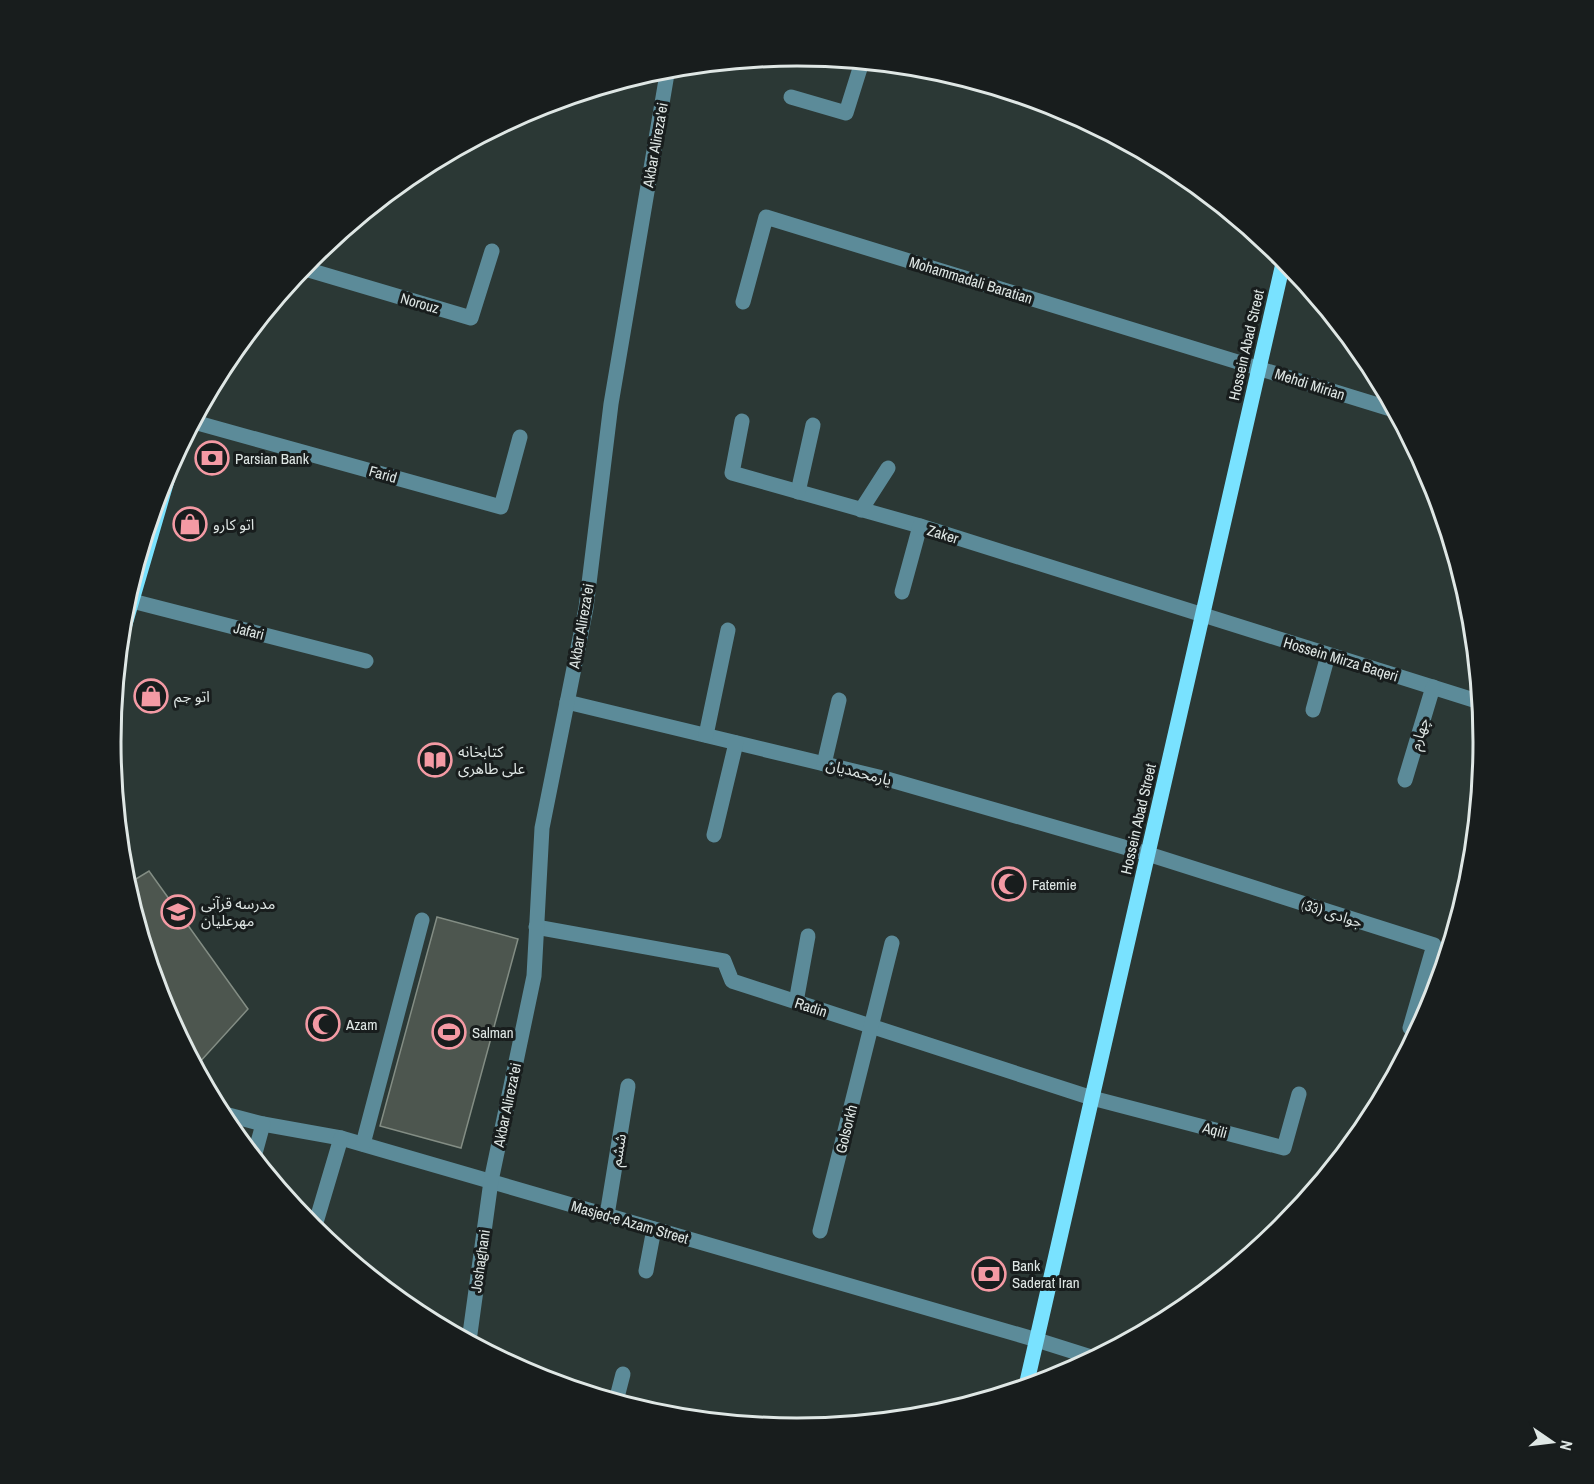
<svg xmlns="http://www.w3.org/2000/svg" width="1594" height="1484" viewBox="0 0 1594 1484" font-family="'Archivo Narrow','Noto Sans Arabic',sans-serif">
<rect width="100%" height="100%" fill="#2b3835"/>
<g fill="#4d564f" stroke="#838d84" stroke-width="1.5">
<polygon points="128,869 136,879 149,871 248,1009 198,1064 194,1063 163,1004 124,876 123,872"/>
<polygon points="437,917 518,939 461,1148 380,1126"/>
</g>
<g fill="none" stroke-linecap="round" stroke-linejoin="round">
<g stroke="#5c8b99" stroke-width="15">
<polyline points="791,97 846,113 862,62"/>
<polyline points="302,268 471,318 492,251"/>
<polyline points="743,302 766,217 1394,410"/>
<polyline points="742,421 732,473 920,526 1480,702"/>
<polyline points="194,422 501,507 520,437"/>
<polyline points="798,492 813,425"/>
<polyline points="861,510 888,468"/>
<polyline points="902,592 920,526"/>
<polyline points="132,601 366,661"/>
<polyline points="567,702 887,779 1148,854 1434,945 1410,1028"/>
<polyline points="1313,710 1328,655"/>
<polyline points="706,735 728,630"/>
<polyline points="824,764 839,700"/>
<polyline points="1405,780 1433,687"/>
<polyline points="714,835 736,743"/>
<polyline points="536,927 724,961 732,981 1092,1098 1284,1148 1299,1094"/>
<polyline points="796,1002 808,936"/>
<polyline points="221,1113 263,1124 341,1138 1037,1340 1094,1358"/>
<polyline points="363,1144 422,920"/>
<polyline points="254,1157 263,1124"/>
<polyline points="607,1215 628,1086"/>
<polyline points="314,1229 341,1138"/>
<polyline points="820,1231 892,943"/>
<polyline points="646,1271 654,1229"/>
<polyline points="469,1341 491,1181 534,976 542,828 586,608 611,404 668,68"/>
<polyline points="616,1401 623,1374"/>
</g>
<g stroke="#79e2ff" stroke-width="15">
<polyline points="121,638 173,460"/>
<polyline points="1026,1386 1284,259"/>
</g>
</g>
<defs>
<symbol id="bank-ring" viewBox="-11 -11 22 22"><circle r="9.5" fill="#181d1d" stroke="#f49aa4" stroke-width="1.5"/><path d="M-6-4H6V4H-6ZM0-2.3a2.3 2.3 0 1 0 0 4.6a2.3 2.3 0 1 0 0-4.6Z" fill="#f49aa4"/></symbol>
<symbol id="shop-ring" viewBox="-11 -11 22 22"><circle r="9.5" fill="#181d1d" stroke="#f49aa4" stroke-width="1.5"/><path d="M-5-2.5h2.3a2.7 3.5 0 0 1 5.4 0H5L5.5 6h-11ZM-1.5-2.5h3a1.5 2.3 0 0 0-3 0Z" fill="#f49aa4"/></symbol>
<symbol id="library-ring" viewBox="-11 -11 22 22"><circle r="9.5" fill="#181d1d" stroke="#f49aa4" stroke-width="1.5"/><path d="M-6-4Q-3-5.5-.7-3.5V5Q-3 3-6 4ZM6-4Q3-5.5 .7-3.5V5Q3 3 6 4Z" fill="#f49aa4"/></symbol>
<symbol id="mosque-ring" viewBox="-11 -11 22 22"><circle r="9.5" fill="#181d1d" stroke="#f49aa4" stroke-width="1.5"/><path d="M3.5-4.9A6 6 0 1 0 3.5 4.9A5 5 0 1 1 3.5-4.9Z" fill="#f49aa4"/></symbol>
<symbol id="school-ring" viewBox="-11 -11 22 22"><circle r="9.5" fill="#181d1d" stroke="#f49aa4" stroke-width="1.5"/><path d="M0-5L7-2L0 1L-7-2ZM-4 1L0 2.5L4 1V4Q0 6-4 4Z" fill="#f49aa4"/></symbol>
<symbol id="stadium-ring" viewBox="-11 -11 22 22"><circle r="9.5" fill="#181d1d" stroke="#f49aa4" stroke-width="1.5"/><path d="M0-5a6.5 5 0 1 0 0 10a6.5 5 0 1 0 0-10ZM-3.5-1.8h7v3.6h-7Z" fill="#f49aa4"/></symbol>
</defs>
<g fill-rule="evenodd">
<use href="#bank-ring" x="193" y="439" width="38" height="38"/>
<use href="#shop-ring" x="171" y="505" width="38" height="38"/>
<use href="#shop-ring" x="132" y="677" width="38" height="38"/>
<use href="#library-ring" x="416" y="741" width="38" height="38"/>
<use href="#mosque-ring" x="990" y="865" width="38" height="38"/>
<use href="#school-ring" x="159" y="893" width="38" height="38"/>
<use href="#mosque-ring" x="304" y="1005" width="38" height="38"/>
<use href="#stadium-ring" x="430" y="1013" width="38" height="38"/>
<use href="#bank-ring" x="970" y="1255" width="38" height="38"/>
</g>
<g text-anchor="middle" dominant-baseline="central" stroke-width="6" stroke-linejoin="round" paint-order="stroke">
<g font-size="15" fill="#dfe7e5" stroke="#181d1d">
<text transform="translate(655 145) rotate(-80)">Akbar Alireza'ei</text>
<text transform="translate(971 280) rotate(17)">Mohammadali Baratian</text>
<text transform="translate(420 303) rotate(16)">Norouz</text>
<text transform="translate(1246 345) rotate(-77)">Hossein Abad Street</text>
<text transform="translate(1310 384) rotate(18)">Mehdi Mirian</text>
<text transform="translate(383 474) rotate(16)">Farid</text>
<text transform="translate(943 534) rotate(17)">Zaker</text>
<text transform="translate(581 626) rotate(-80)">Akbar Alireza'ei</text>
<text transform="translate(249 631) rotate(14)">Jafari</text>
<text transform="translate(1341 659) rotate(17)">Hossein Mirza Baqeri</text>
<text transform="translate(1419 734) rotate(-73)">چهارم</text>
<text transform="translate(859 772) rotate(14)">یارمحمدیان</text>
<text transform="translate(1138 819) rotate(-77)">Hossein Abad Street</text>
<text transform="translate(1332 913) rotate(18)">جوادی (33)</text>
<text transform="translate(811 1007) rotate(18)">Radin</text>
<text transform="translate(507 1105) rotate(-78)">Akbar Alireza'ei</text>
<text transform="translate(846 1129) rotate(-76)">Golsorkh</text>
<text transform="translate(1215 1130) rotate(15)">Aqili</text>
<text transform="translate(618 1150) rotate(-81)">ششم</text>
<text transform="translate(630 1222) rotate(16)">Masjed-e Azam Street</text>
<text transform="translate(480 1261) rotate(-82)">Joshaghani</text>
</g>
<g font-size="15" fill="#dfe7e5" stroke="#181d1d" text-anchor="start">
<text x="235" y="458">Parsian Bank</text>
<text x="213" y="524">اتو کارو</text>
<text x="174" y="696">اتو جم</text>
<text x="458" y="751">کتابخانه<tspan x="458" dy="17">علی طاهری</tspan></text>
<text x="1032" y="884">Fatemie</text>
<text x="201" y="903">مدرسه قرآنی<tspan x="201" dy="17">مهرعلیان</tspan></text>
<text x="346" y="1024">Azam</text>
<text x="472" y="1032">Salman</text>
<text x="1012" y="1265">Bank<tspan x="1012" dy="17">Saderat Iran</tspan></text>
</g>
</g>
<path d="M0 0H1594V1484H0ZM121 742a676 676 0 1 1 1352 0a676 676 0 1 1-1352 0Z" fill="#181d1d" fill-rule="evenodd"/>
<path fill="none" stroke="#dfe7e5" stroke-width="3" d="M121 742a676 676 0 1 1 1352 0a676 676 0 1 1-1352 0Z"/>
<g transform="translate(1552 1442) rotate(104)" stroke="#181d1d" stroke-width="4.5" paint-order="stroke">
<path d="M0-4.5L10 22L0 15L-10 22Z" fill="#dfe7e5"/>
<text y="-9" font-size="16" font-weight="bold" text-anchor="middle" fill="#dfe7e5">N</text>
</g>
</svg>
